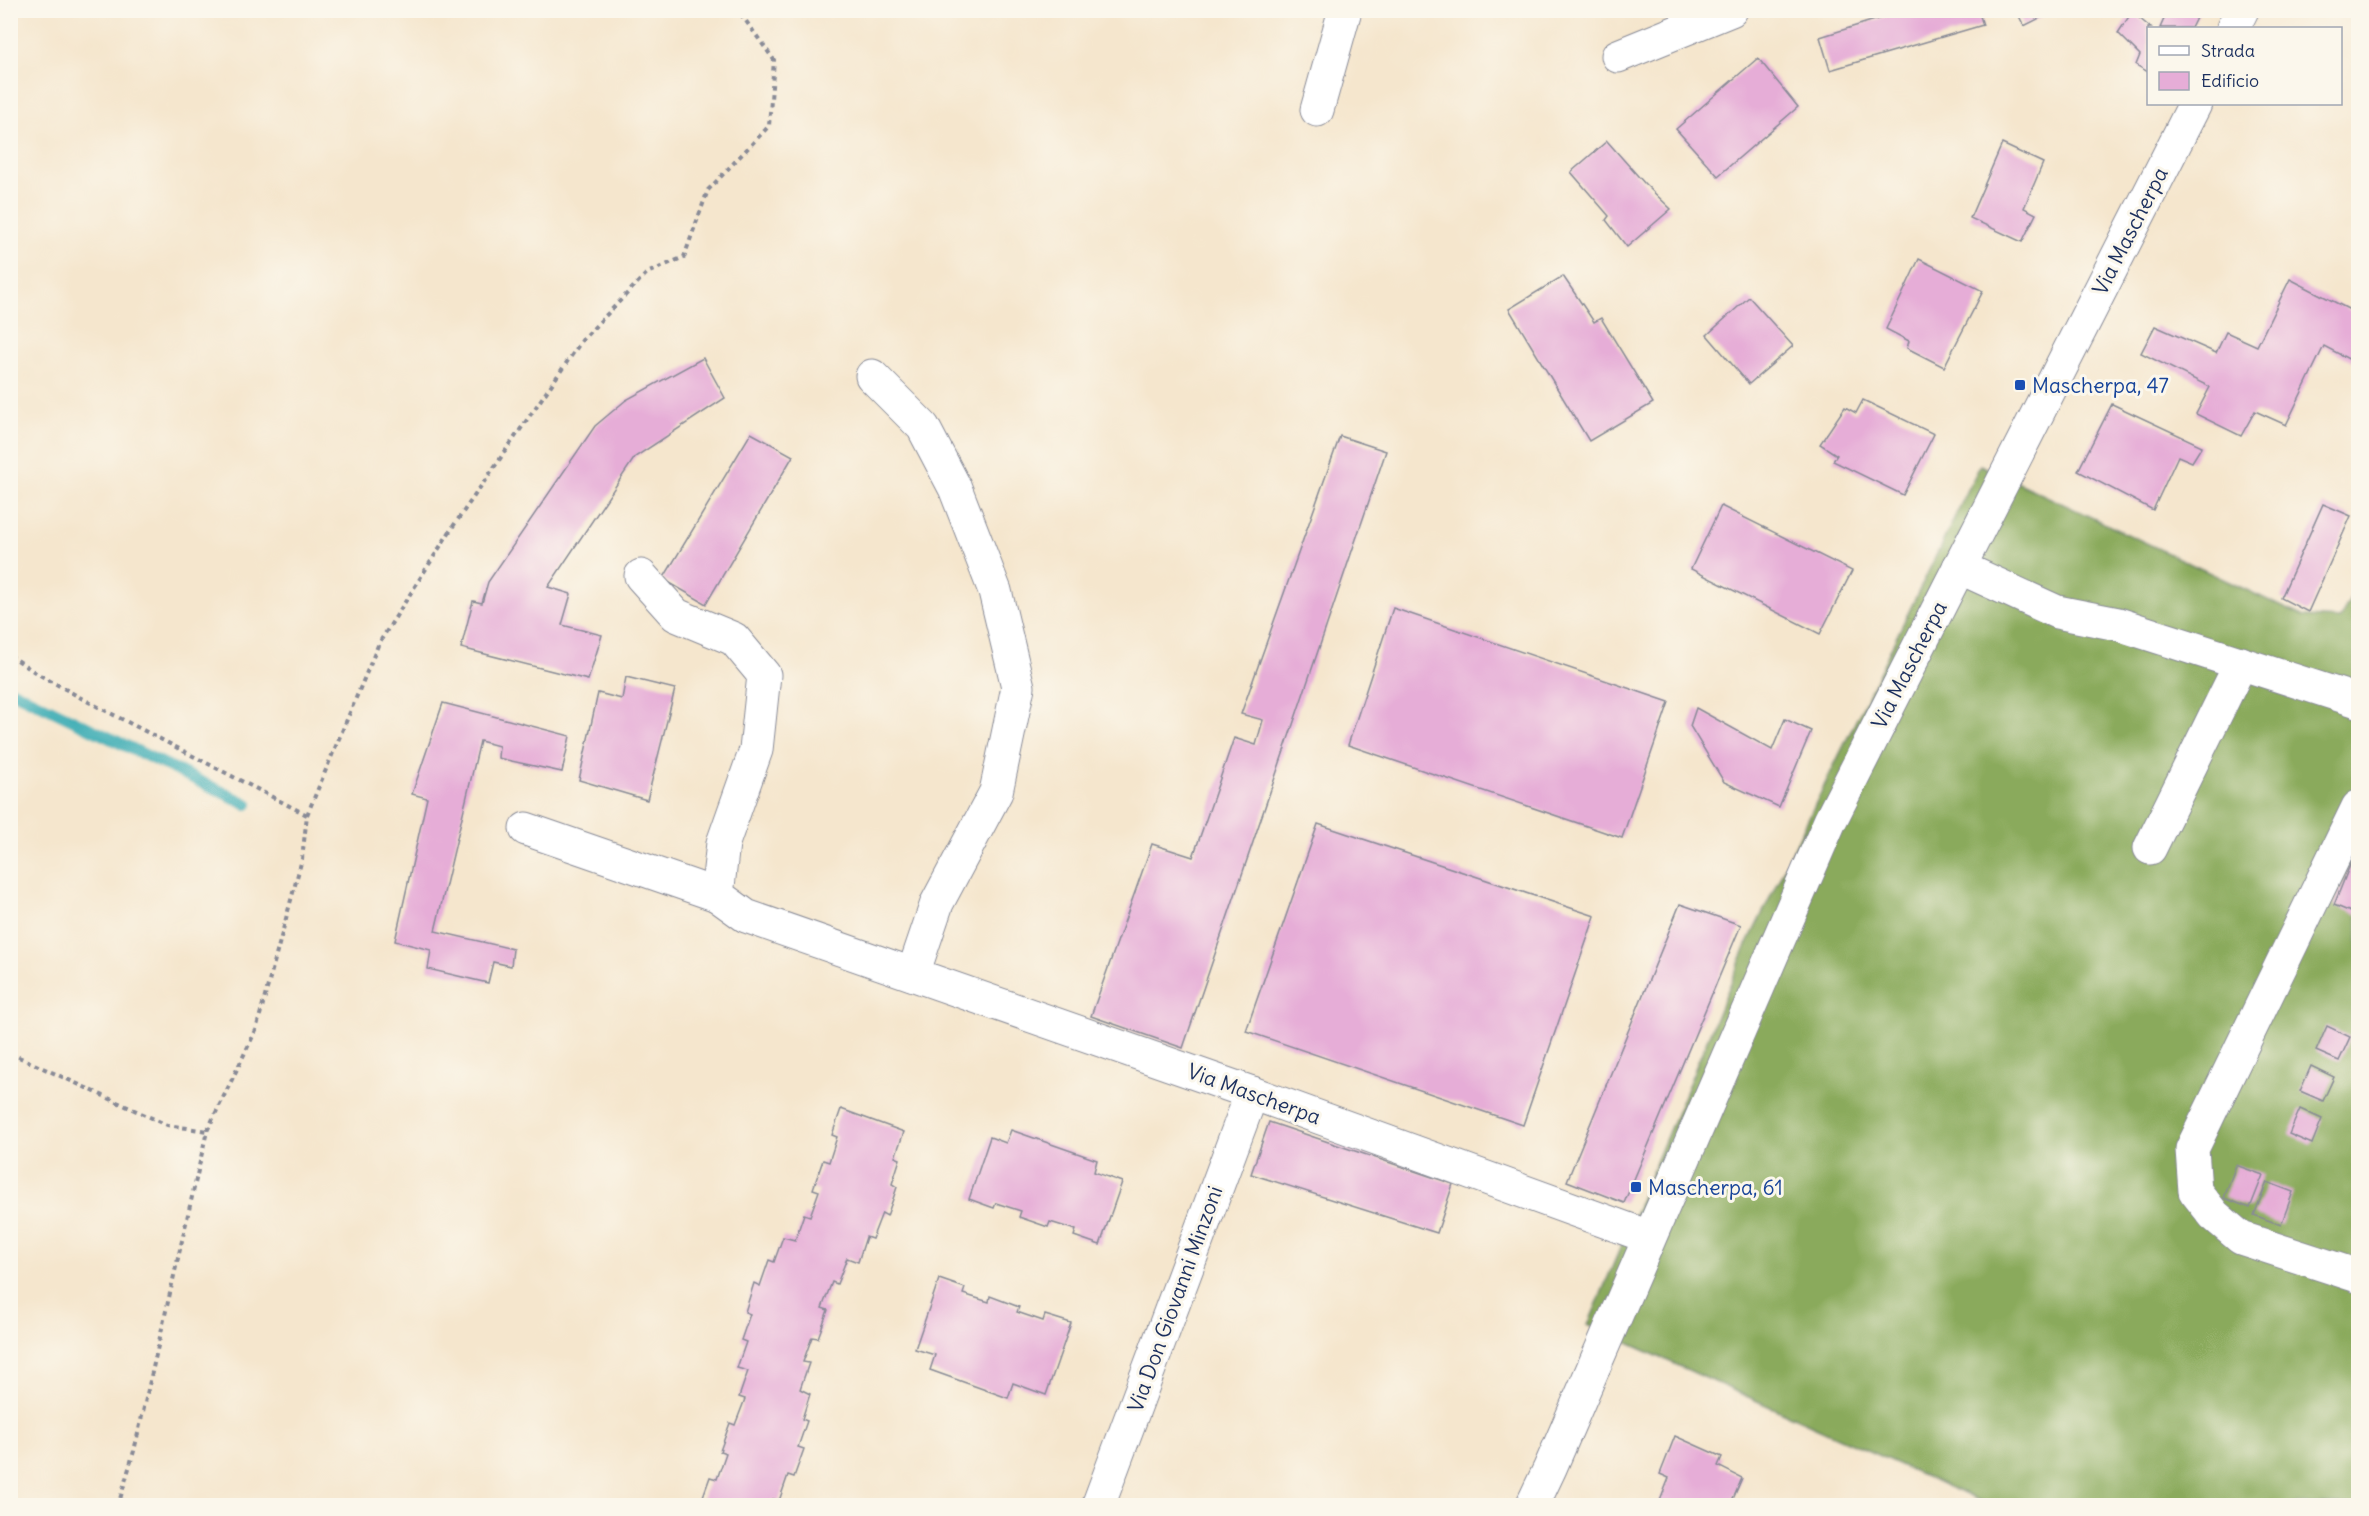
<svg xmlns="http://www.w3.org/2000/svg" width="2369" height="1516" viewBox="0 0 2369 1516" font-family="Delius,sans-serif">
<rect width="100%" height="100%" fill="#fbf7ec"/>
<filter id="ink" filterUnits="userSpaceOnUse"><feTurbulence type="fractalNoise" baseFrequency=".0167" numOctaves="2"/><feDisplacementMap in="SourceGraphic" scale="12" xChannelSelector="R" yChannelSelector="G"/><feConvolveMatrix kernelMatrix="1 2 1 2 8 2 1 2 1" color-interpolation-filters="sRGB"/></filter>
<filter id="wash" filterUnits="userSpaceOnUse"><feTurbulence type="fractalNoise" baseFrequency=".008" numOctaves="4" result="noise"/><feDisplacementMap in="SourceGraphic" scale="24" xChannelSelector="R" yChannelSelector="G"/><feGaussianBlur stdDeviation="1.35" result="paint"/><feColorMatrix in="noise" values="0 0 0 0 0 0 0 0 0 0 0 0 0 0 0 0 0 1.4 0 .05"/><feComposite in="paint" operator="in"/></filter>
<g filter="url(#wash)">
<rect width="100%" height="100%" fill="#f5e6cd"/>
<polygon fill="#8aaa5c" stroke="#526c5d" stroke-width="1.5" points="1980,465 2304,617 2340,619 2358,582 2358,1505 1989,1505 1588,1325 1745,949"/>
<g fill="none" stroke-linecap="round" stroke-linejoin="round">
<polyline stroke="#3aacb4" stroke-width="12" points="10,690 247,804"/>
</g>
<g id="blocks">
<g fill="#e6add7">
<polygon points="1907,10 1978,10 1983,25 1830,70 1820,37"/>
<polygon points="2016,10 2044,10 2046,15 2024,26"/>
<polygon points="2168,10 2200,10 2191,28 2160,28"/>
<polygon points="2132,12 2151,28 2148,28 2148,72 2136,65 2140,55 2118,33"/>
<polygon points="1758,58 1798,107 1718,176 1676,129"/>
<polygon points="1607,141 1645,184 1671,209 1627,247 1606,220 1609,216 1571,172"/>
<polygon points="2002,144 2043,163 2024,208 2036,214 2022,242 1970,218"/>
<polygon points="1919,259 1983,291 1944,367 1907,348 1909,341 1886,329"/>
<polygon points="1563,276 1594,322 1601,318 1653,403 1589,441 1509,309"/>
<polygon points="2290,279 2358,314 2358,364 2324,346 2286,425 2255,411 2241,436 2196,414 2210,387 2141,353 2155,326 2216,353 2226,332 2257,346"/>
<polygon points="1749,297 1793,346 1749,384 1707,335"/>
<polygon points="703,358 725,398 635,457 548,587 571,594 562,625 602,635 588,680 461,648 473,601 482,603 488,582 595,426 626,400"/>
<polygon points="1863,400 1934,434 1903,495 1833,461 1837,455 1820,444 1845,407 1856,413"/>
<polygon points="2112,404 2202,446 2192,462 2178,456 2153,510 2078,471"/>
<polygon points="751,433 793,456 706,604 663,579"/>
<polygon points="1340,436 1386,451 1183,1048 1091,1016 1152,844 1193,857 1234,738 1256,745 1263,720 1241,714"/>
<polygon points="2323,504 2351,516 2308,612 2281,598"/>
<polygon points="1721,506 1852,571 1820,634 1691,569"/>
<polygon points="1393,608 1669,702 1622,838 1348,745"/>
<polygon points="626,677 675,689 647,800 579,780 598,693 622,699"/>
<polygon points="443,703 570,736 562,772 498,758 499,746 480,741 435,931 513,949 511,966 493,962 488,983 428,969 431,950 395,941 427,798 412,794"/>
<polygon points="1696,708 1772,750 1785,719 1811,731 1779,807 1724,782 1690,726"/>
<polygon points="1318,824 1595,916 1523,1125 1246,1031"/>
<polygon points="2358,845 2358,915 2334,905"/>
<polygon points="1680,904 1741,925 1624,1203 1567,1181"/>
<polygon points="2327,1026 2350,1037 2339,1061 2316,1051"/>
<polygon points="2311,1066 2334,1077 2323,1101 2300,1091"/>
<polygon points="841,1109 904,1132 895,1157 900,1159 892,1184 897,1187 893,1199 887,1216 882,1213 872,1239 866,1237 858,1262 847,1258 837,1284 832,1282 822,1308 828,1310 818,1338 812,1337 803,1362 809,1363 800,1389 810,1394 802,1419 807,1421 798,1447 804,1449 794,1477 788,1475 779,1501 773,1499 771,1506 710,1506 701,1502 710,1477 717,1479 726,1453 720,1451 730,1423 735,1425 745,1399 739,1397 748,1371 737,1368 746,1342 741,1340 750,1314 745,1312 754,1283 760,1286 769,1260 774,1262 783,1237 795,1240 804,1214 810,1216 819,1191 813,1189 823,1160 829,1162 837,1137 832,1135"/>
<polygon points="2300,1109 2322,1119 2312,1144 2289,1134"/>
<polygon points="1269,1122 1453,1184 1437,1233 1251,1174"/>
<polygon points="1011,1130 1097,1160 1094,1172 1122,1182 1100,1245 1074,1236 1076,1230 1050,1222 1048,1227 1019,1217 1021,1211 996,1203 994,1208 969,1199 990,1137 1006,1143"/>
<polygon points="2236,1165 2263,1175 2250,1208 2224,1198"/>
<polygon points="2267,1182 2293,1192 2281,1225 2254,1215"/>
<polygon points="939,1279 965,1288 963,1294 989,1302 990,1296 1019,1307 1017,1312 1043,1321 1045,1315 1071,1323 1046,1395 1013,1383 1008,1398 930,1370 935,1355 915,1349"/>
<polygon points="1675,1436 1722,1457 1718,1466 1742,1478 1730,1506 1658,1506 1669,1478 1660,1474"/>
</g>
</g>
</g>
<g filter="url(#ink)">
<use href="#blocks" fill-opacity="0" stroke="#888a96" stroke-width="1.5"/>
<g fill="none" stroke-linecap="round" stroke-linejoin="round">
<defs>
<g id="minor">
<polyline points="2233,28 2242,10"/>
<polyline points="1618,56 1731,10"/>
<polyline points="1317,110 1345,10"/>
<polyline points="872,376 923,427 955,488 995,591 1018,687 996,792 937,903 913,974"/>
<polyline points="1959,567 2057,612 2118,624 2358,701"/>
<polyline points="641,576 676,615 734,639 764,675 756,750 723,843 717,895 746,916 1252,1093 1649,1237"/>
<polyline points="2358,807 2192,1149 2195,1191 2214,1215 2241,1238 2358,1276"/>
<polyline points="526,829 717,895"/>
<polyline points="2150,848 2241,663"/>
<polyline points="1098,1506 1252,1093"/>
<polyline points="1532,1506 1550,1468 1830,821 2195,104"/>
</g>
</defs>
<use href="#minor" stroke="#888a96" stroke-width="35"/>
<g stroke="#888a96" stroke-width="4" stroke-dasharray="4.5 4.5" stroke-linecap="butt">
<polyline points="10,655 36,673 83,699 307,815 302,859 256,1030 207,1131 134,1451 118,1506"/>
<polyline points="307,815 379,643 452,528 583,339 647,273 684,257 708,190 769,126 774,60 738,10"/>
<polyline points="10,1053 167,1125 207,1131"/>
</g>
<use href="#minor" stroke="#fff" stroke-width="33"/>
</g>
</g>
<g fill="#1a4fb4" stroke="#fbf7ec" stroke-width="2">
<rect x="2014" y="379" width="12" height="12" rx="3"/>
<rect x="1630" y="1181" width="12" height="12" rx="3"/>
</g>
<g text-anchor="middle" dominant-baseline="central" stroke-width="6" stroke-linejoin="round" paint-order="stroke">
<g font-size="21" fill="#1b2f5e" stroke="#fbf7ec">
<text transform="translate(2130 231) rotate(-63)">Via Mascherpa</text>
<text transform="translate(1909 665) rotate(-63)">Via Mascherpa</text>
<text transform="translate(1254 1094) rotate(20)">Via Mascherpa</text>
<text transform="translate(1175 1299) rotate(-70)">Via Don Giovanni Minzoni</text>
</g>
<g font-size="21" fill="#164399" stroke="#fbf7ec" text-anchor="start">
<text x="2032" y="385">Mascherpa, 47</text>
<text x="1648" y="1187">Mascherpa, 61</text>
</g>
</g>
<rect width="2369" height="1516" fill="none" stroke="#fbf7ec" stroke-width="36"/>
<rect x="2147" y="27" width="195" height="78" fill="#fbf7ec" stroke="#a1a7b3" stroke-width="1.5"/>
<rect x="2159" y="46" width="30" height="9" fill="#ffffff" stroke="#a1a7b3" stroke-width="1.5"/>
<text x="2201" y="57" font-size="18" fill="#1b2f5e">Strada</text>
<rect x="2159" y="72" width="30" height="18" fill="#e6add7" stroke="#a1a7b3" stroke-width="1.5"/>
<text x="2201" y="87" font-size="18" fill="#1b2f5e">Edificio</text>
</svg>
